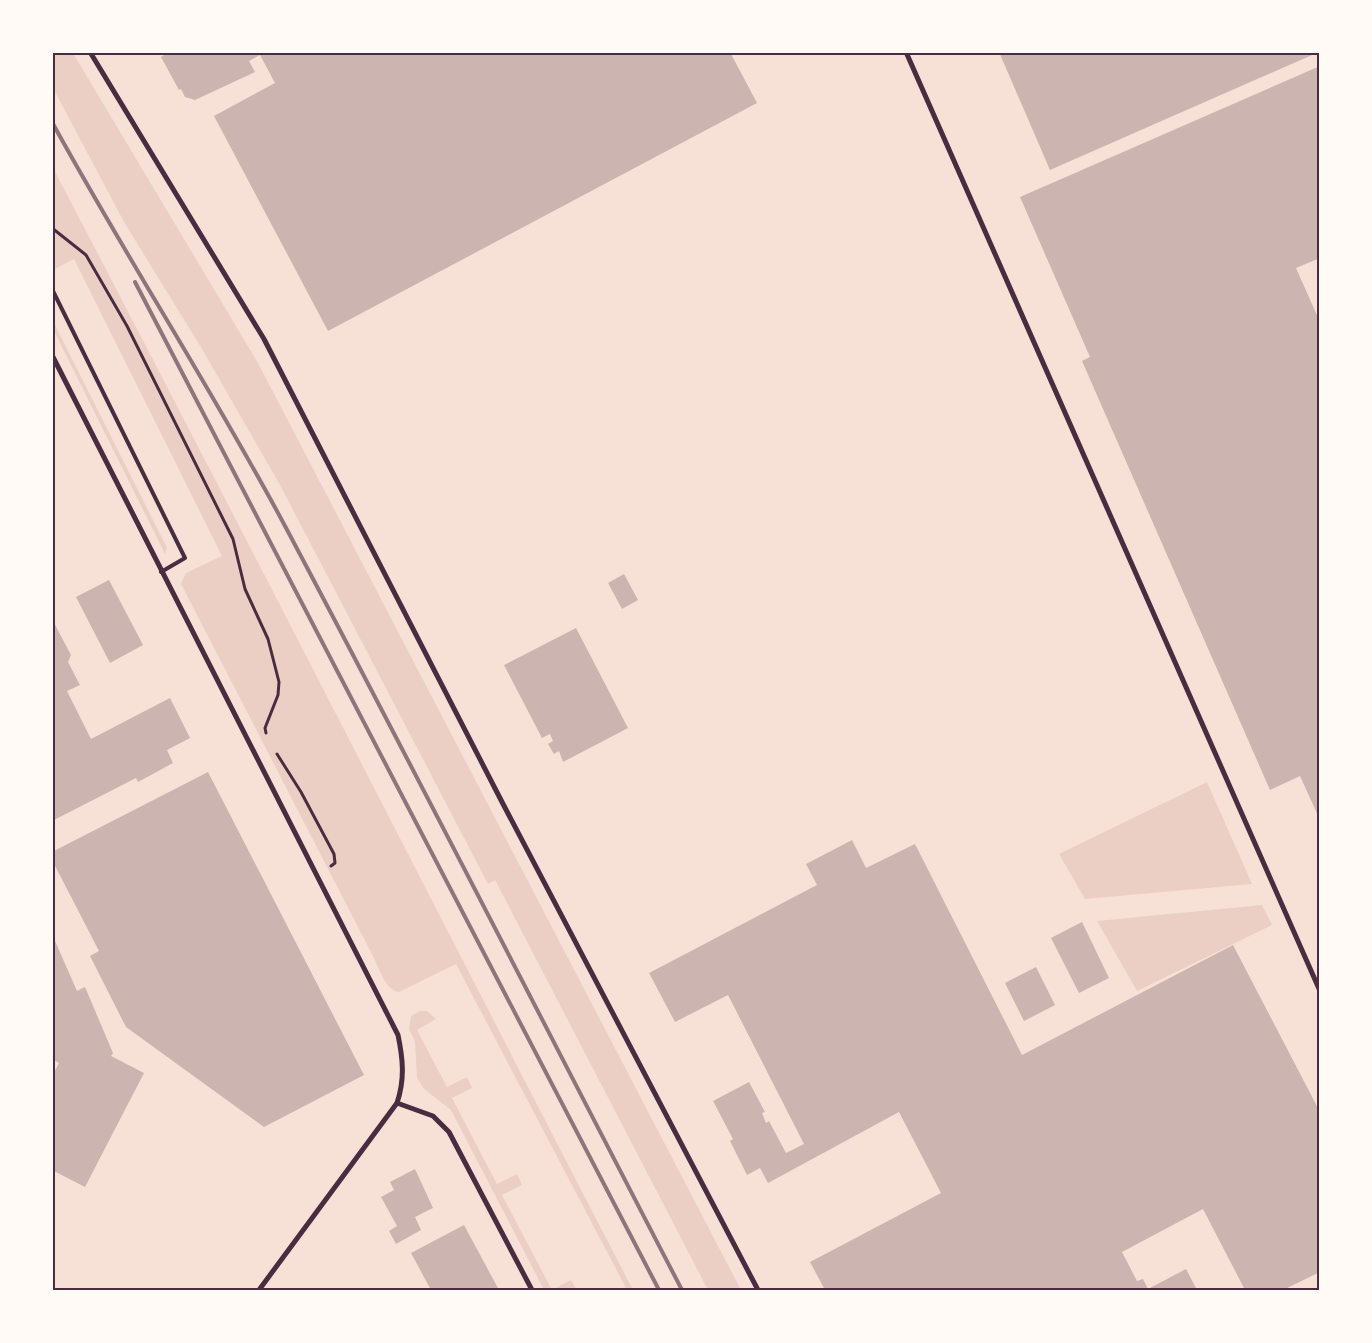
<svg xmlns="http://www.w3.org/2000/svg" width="1372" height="1343" viewBox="0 0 1372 1343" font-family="Helvetica,sans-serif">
<rect width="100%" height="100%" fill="#f7e1d7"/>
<g fill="#ebcfc5">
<polygon points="52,53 73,53 258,363 741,1290 708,1290 495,880 488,884 280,485 202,349 124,222 53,88"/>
<path d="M52,166C248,540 439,916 633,1290H627L456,964L399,992C386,990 380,971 375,960L181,584L186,573L222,556L74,259L53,270Z"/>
<polygon points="52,319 167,548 165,554 53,329"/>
<polygon points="1207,782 1252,884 1085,899 1059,854"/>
<polygon points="1262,905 1272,925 1137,991 1097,921"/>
<polygon points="420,1011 427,1011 436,1019 417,1030 447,1087 467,1077 472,1088 452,1098 497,1184 517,1174 522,1185 502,1195 552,1290 571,1280 577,1290 544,1290 451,1110 424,1089 417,1078 415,1041 409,1029 411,1016"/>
</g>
<g fill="#ccb4b1">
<polygon points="168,52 730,52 757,103 328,331 214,116 275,83 260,55 249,61 255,72 195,100 185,97 181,89 179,90 161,57"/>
<polygon points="999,52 1319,52 1050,170"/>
<polygon points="1320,66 1320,258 1296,268 1320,322 1320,820 1300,776 1270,790 1082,361 1090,357 1020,197"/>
<polygon points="624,574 638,600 622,609 608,583"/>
<polygon points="109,580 143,645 110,663 76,597"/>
<polygon points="52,619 71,655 68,662 80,685 67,691 91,739 170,698 190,738 167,750 173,763 138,782 136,778 52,821"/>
<polygon points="576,628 628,728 563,762 559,751 554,754 548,744 553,741 550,734 542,738 504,665"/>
<polygon points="208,772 364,1075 264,1127 126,1027 90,956 99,951 52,860 52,852"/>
<polygon points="852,840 866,868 915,844 1022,1055 1233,945 1320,1112 1320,1272 1283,1290 1245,1290 1203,1209 1122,1252 1137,1281 1143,1279 1148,1289 1186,1269 1197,1290 825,1290 810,1262 941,1193 899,1112 768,1183 760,1168 747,1175 730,1141 733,1139 713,1101 749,1082 765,1112 762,1113 766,1123 769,1121 786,1153 804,1144 728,995 675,1022 649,973 815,886 817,885 806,864"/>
<polygon points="1082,922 1109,978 1079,993 1051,938"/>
<polygon points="52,934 77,991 85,987 113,1053 111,1056 144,1073 85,1187 52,1170 52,1076 59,1063 52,1059"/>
<polygon points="1036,967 1055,1005 1024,1021 1005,983"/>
<polygon points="415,1169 433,1208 415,1217 421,1230 396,1244 389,1231 397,1226 381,1197 394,1190 390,1182"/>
<polygon points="464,1225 499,1290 431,1290 411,1253"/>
</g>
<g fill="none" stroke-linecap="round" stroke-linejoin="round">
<g stroke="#4a2c40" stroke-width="3">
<polyline points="52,228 86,255 127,326 233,539 245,589 268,639 279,682 278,695 265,728 266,733"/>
<polyline points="277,754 301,792 334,854 335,863 331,866"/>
</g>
<polyline stroke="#4a2c40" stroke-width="4" points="52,289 185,558 161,572"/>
<g stroke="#4a2c40" stroke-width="5">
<polyline points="90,52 264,339 502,802 758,1290"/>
<polyline points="906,52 1320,991"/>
<path d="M52,355L398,1035C403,1059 405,1079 397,1103L259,1290"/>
<polyline points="397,1103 433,1116 449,1132 532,1290"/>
</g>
<g stroke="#8f747c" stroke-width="4">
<path d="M52,122C127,259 212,389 285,526C420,780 550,1036 682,1290"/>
<polyline points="135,282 659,1290"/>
</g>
</g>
<rect width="1372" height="1343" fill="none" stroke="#fffaf5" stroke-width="108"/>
<rect x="54" y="54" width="1264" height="1235" fill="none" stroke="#4a2c40" stroke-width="2"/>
</svg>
